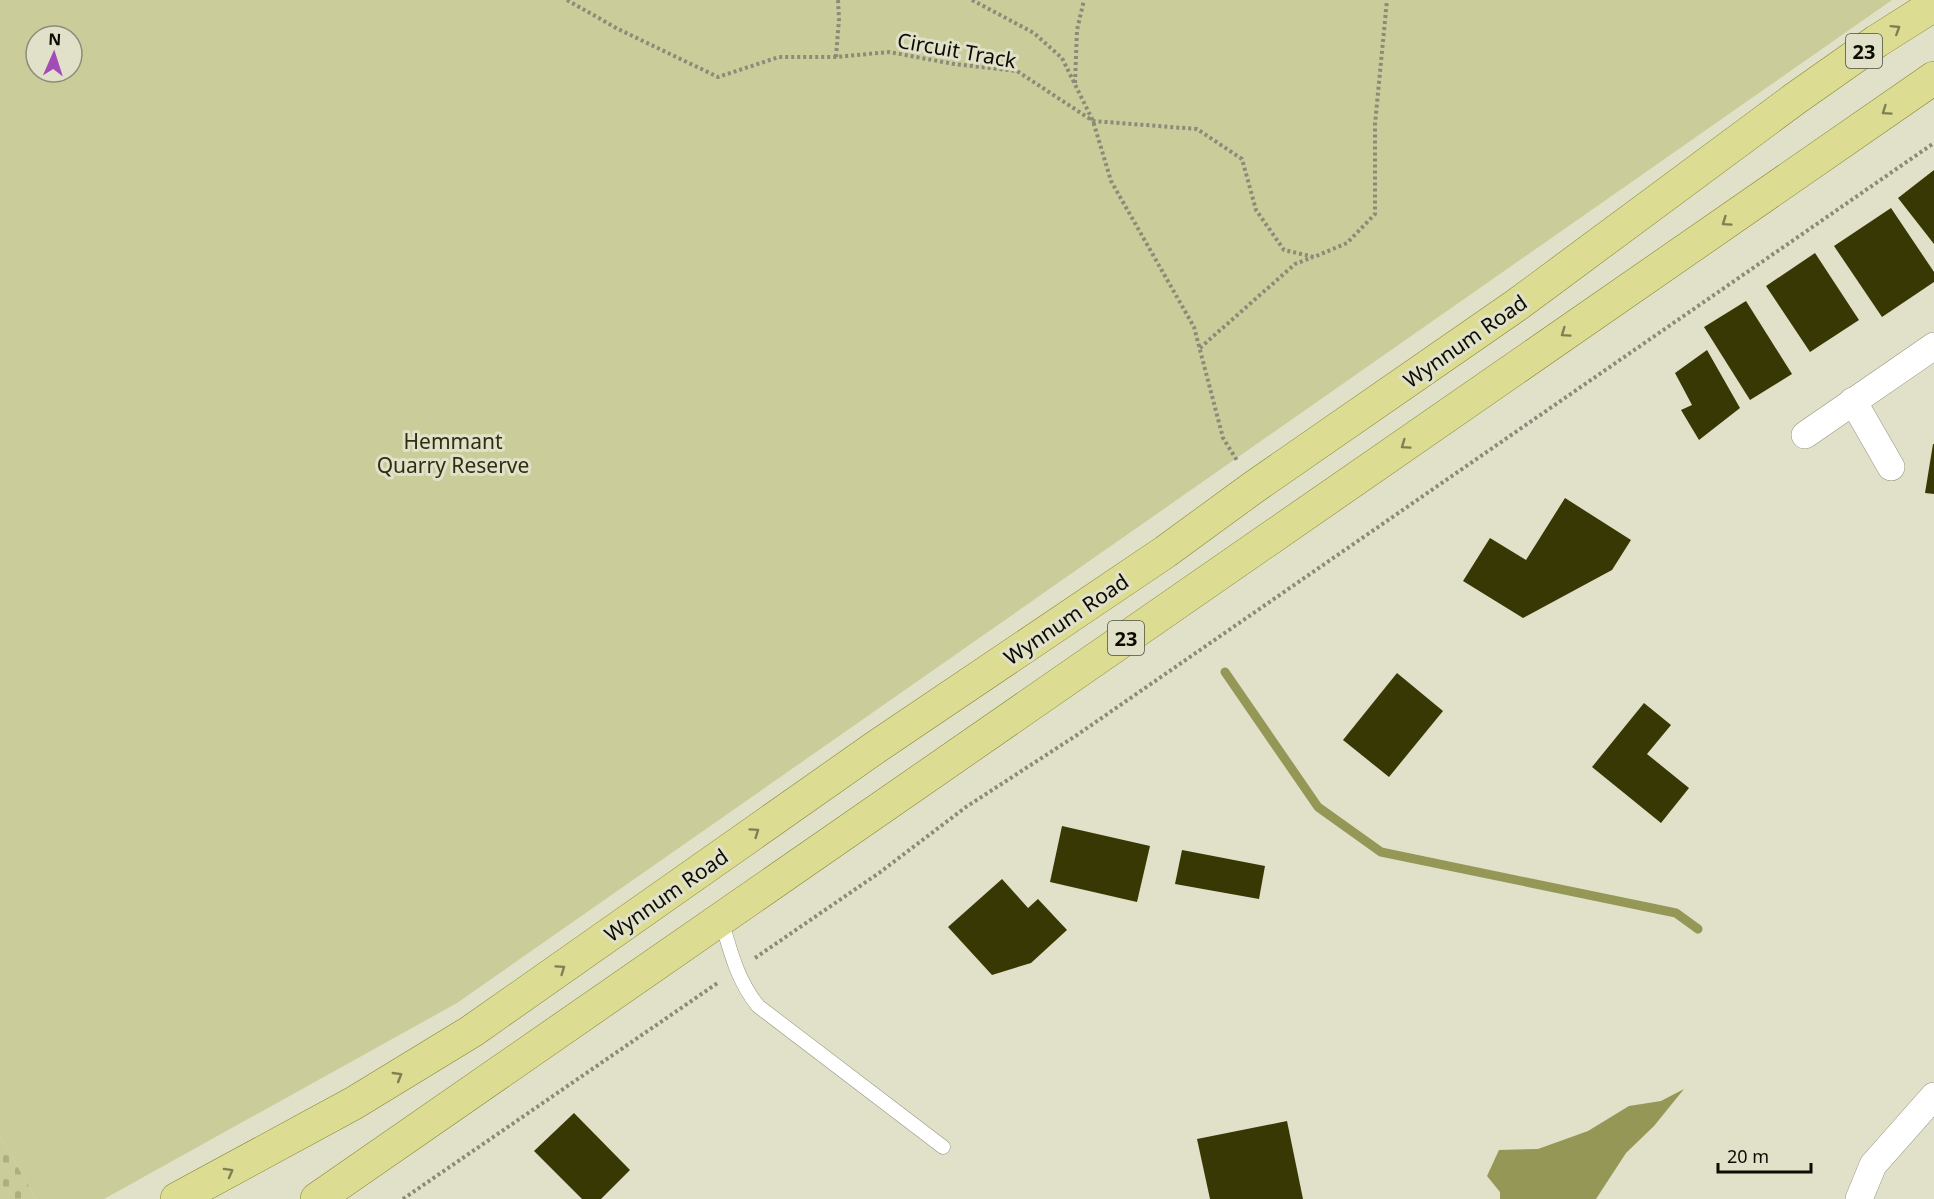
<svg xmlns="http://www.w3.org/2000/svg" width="1934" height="1199" viewBox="0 0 1934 1199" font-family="'Noto Sans',sans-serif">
<defs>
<pattern id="cemetery-stones" width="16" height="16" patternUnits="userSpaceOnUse" patternTransform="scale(1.5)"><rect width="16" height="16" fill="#cacd99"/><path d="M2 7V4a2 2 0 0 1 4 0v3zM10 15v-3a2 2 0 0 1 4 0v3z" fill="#acaf82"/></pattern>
</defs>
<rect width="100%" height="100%" fill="#e0e1c8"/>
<polygon fill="url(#cemetery-stones)" points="0,1135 36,1199 0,1199"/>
<path fill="#cacd99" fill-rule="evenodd" d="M0,0H1892L457,1003L104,1199H36L0,1135ZM36,36H72V72H36Z"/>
<polygon fill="#959757" points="1684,1089 1654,1126 1626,1153 1596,1199 1500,1199 1500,1192 1487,1176 1499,1150 1538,1149 1588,1131 1629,1106 1661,1101"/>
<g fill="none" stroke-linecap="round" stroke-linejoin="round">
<polyline stroke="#959757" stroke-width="9" points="1225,672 1318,807 1381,852 1676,913 1698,929"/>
</g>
<g fill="#383804">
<polygon points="1934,170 1934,244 1898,198"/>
<polygon points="1891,208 1934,272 1934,282 1882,317 1834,246"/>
<polygon points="1815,253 1859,320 1810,352 1766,286"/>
<polygon points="1746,301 1792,374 1750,400 1704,327"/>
<polygon points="1707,350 1740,408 1699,440 1681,410 1692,405 1675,373"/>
<polygon points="1933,444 1934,444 1934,494 1925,493"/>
<polygon points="1565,498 1631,540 1612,570 1523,618 1463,581 1490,538 1526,560"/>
<polygon points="1397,673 1443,711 1389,777 1343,740"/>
<polygon points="1644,703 1671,725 1647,754 1689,788 1661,823 1592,767"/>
<polygon points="1062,826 1150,846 1137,902 1050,882"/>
<polygon points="1182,850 1265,866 1259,899 1175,884"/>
<polygon points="1002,879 1028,908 1038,899 1067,930 1031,963 992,975 948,927"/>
<polygon points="574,1113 630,1170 601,1199 582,1199 534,1151"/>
<polygon points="1287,1121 1303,1199 1210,1199 1197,1139"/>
</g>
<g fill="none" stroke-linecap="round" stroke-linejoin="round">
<defs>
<path id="service" d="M721,919C730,950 737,980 758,1006L943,1147"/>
<g id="minor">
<polyline points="1853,401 1891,467"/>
<polyline points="1805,435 1934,346"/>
<polyline points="1859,1199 1873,1165 1934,1096"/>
</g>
<g id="primary">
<polyline points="177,1199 354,1103 472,1031 876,747 1165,552 1254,487 1518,304 1796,98 1877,41 1934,5"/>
<polyline points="317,1199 1934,78"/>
</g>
</defs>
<use href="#service" stroke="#93957d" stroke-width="15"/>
<use href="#minor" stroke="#93957d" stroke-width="28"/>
<use href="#primary" stroke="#848532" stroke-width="34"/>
<g stroke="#8b8b7a" stroke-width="4" stroke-dasharray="3 3" stroke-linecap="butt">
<polyline points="567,0 618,29 718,77 779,57 836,57 889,52 954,64 1017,71 1093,121 1197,129 1242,159 1256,210 1284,250 1314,257 1347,243 1375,214 1375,124 1387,0"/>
<polyline points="972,0 1034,33 1062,58 1093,121 1111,181 1194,327 1223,438 1238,462"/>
<polyline points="836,57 839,19 838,0"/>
<polyline points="1075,83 1077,30 1084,0"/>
<polyline points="1200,348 1295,264 1313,257"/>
<polyline points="755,958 879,873 966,807 1077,735 1934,143"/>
<polyline points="403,1199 719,982"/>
</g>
<use href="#service" stroke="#fff" stroke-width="14"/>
<use href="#minor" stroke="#fff" stroke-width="27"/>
<use href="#primary" stroke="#dcdd92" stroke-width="33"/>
</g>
<defs><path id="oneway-chevron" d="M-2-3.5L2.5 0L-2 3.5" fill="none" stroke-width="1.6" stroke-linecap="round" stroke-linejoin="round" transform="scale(1.5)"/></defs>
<g stroke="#7e7f53">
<use href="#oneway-chevron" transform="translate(1896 29) rotate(-32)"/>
<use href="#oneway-chevron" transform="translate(1886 111) rotate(145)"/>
<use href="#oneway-chevron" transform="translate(1726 222) rotate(145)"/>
<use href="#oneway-chevron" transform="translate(1565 333) rotate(145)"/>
<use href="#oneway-chevron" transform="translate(1405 445) rotate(145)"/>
<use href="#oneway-chevron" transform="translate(755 832) rotate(-35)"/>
<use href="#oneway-chevron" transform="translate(561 969) rotate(-35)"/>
<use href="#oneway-chevron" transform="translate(398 1076) rotate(-31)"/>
<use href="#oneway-chevron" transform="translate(229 1172) rotate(-29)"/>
</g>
<g text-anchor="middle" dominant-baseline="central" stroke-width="6" stroke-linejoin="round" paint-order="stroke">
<g fill="#e0e1c8" stroke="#4c4c40" stroke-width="1.5">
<rect x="1846" y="34" width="36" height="34" rx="4.5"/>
<rect x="1108" y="621" width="36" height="34" rx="4.5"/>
</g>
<g font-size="20" font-weight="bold" fill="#0c0c05">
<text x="1864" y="51">23</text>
<text x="1126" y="638">23</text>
</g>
<g font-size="21" fill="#0c0c05" stroke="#e0e1c8">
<text transform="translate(957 50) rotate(10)">Circuit Track</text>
<text transform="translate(1465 341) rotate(-35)">Wynnum Road</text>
<text transform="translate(1066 619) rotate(-34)">Wynnum Road</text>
<text transform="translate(666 895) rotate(-35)">Wynnum Road</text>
</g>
<g font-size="21" fill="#2e2f11" stroke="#e0e1c8">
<text x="453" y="441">Hemmant<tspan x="453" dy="24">Quarry Reserve</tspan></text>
</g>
</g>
<g transform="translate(54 54) rotate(3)"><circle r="28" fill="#e0e1c8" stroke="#8b8c7a" stroke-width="1.5"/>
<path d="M0-4.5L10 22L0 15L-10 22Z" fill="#a34bb7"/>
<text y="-9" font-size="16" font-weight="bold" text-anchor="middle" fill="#0c0c05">N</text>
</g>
<path d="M1718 1163v9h93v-9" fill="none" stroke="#0c0c05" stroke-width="3"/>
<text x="1727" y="1163" font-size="18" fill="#0c0c05" stroke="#e0e1c8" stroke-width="4.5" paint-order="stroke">20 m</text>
</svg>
